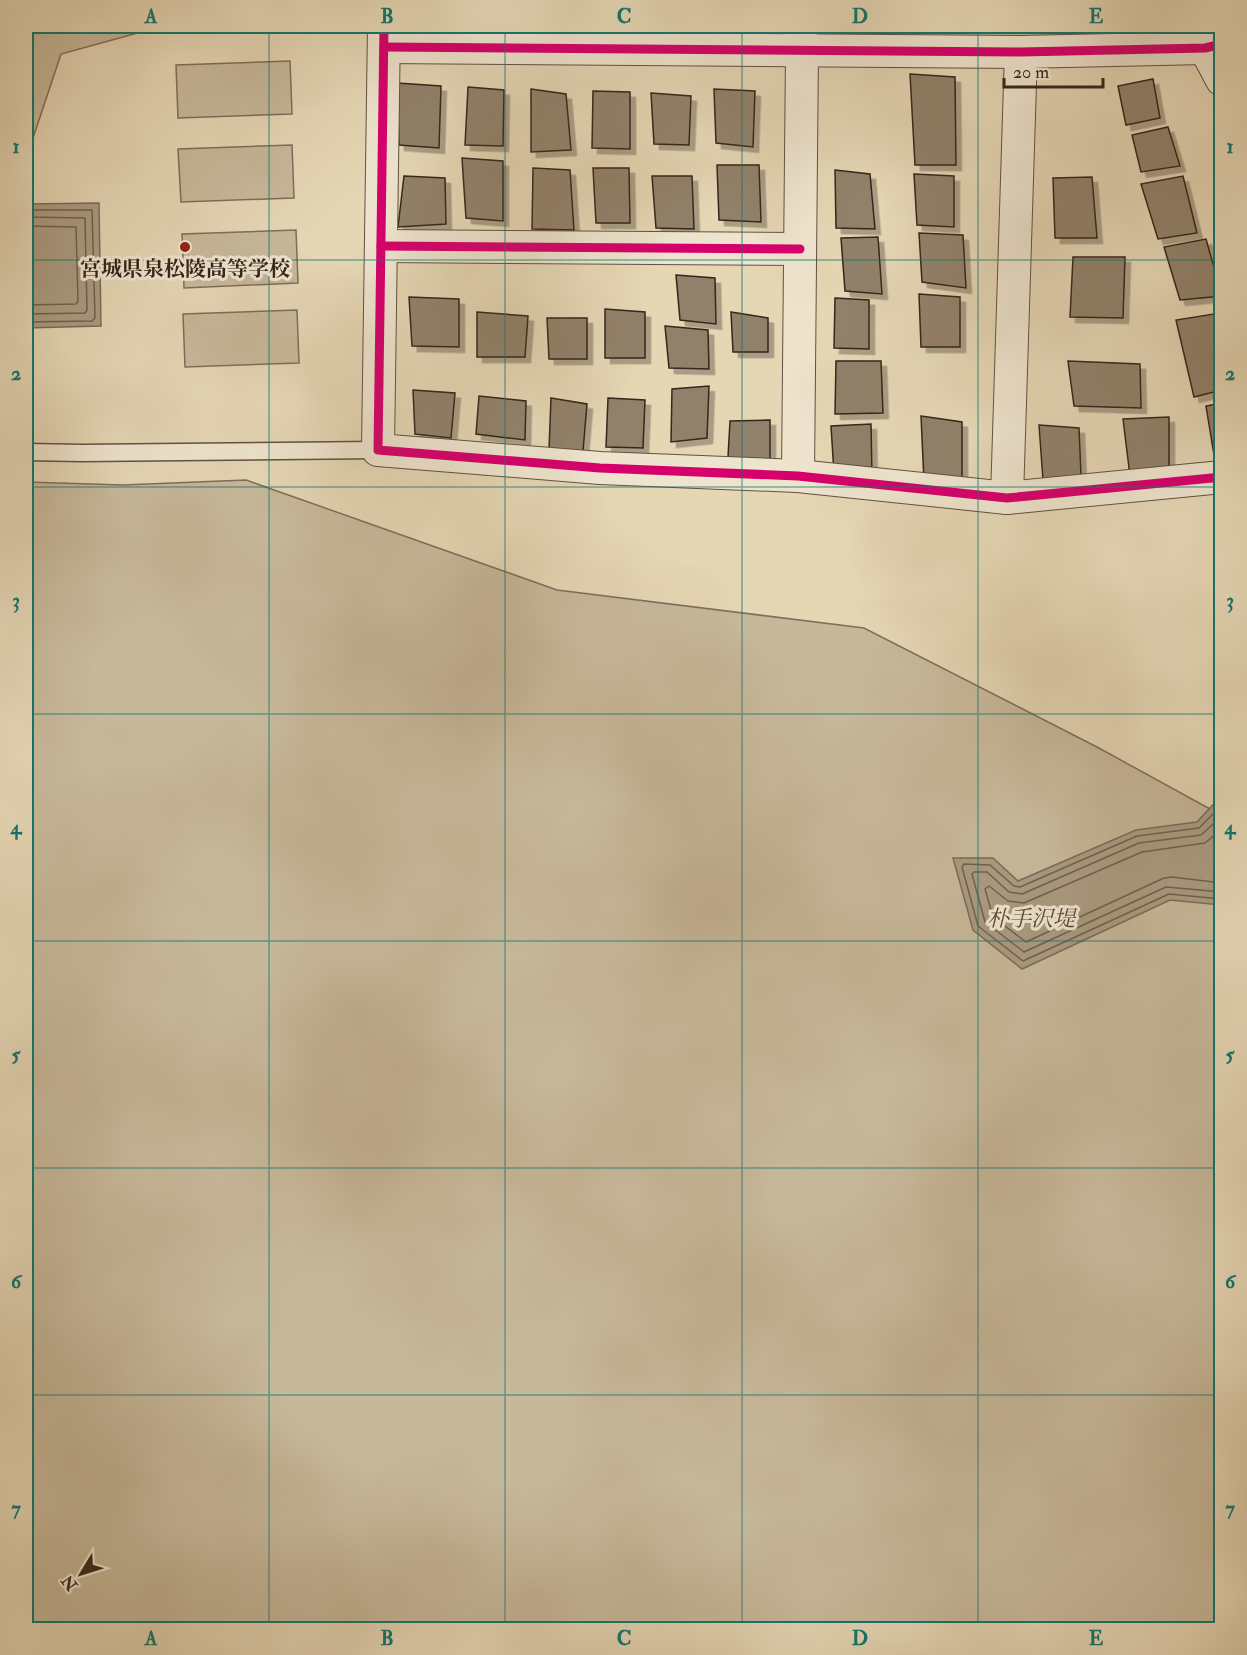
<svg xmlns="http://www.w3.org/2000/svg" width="1247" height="1655" viewBox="0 0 1247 1655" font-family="'IM FELL Double Pica','Noto Serif JP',serif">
<defs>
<filter id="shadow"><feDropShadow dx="5.5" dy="5.5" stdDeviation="0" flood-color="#0004"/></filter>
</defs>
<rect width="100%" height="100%" fill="#e5d6b4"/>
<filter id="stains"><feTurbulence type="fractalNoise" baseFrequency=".00333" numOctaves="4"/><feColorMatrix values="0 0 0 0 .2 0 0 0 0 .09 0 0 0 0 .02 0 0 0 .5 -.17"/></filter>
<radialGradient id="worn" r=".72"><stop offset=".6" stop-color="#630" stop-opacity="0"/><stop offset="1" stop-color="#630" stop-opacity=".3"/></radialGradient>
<g fill="#c7b89a" stroke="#7f6e5a" stroke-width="1.5">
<polygon points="26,26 163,26 61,54 27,156 26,156"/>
<polygon points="800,26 1093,26 1093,51 802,51"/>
<polygon points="290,61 292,114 178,118 176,65"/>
<polygon points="292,145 294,198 181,202 178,149"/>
<polygon points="296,230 298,283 184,288 182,234"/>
<polygon points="297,310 299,363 185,367 183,314"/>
<polygon points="246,480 557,590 864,628 1097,747 1221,815 1221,1629 26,1630 26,482 123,485"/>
</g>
<g fill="#aa9a80" stroke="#7c6b58" stroke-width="1.5">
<polygon points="99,203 101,326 26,328 26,204"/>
<polygon points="1221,796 1221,905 1170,900 1022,969 973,930 953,858 993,858 1018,881 1136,830 1197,822"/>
</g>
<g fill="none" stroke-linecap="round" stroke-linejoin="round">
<g stroke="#70604e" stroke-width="1.5">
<polyline points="26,210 92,210 95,318 92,321 26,322"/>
<polyline points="26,217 85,218 87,310 85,313 26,314"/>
<polyline points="26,226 76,227 78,301 76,304 26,305"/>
<polyline points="1222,805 1199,828 1137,836 1020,887 1014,886 990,865 964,864 962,867 978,926 1023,961 1169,894 1222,899"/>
<polyline points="1222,816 1201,835 1139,843 1022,894 1009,892 987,872 974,872 972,874 985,922 1024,952 1166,887 1222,892"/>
<polyline points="1222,829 1205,843 1142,852 1024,903 1008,901 989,886 985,889 993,917 1026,942 1164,878 1172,877 1222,883"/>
</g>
</g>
<g fill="#91816b" stroke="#37251b" stroke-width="1.5" filter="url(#shadow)">
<polygon points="407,26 448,26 449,38 406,37"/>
<polygon points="484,26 519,26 519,30 484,28"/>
<polygon points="561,26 596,26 597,32 561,32"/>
<polygon points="632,26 678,26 678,37 632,35"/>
<polygon points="707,26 758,26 759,40 708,37"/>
<polygon points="910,74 955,77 956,165 915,165"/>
<polygon points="1153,79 1160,118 1126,125 1118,86"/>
<polygon points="397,83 441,86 439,148 399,145"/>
<polygon points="468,87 504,90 503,146 465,145"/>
<polygon points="531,89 566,94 571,150 531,152"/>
<polygon points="714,89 755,91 753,147 716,143"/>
<polygon points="593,91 630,92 630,149 592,148"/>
<polygon points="651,93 691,96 689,145 654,144"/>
<polygon points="1168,127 1180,166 1141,172 1132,135"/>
<polygon points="462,158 503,161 503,221 466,218"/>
<polygon points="717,165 759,165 761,222 719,220"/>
<polygon points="533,168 570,170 574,230 532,229"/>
<polygon points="593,168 629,168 630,223 596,223"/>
<polygon points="835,170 870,174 875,229 836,228"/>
<polygon points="914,174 954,176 954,227 917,225"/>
<polygon points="404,176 445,178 446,224 398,227"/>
<polygon points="652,176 692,176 694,229 656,228"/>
<polygon points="1183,176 1197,233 1158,239 1141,184"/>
<polygon points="1092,177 1097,238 1055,238 1053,178"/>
<polygon points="919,233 963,235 966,288 922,282"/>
<polygon points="878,237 882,294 845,291 841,238"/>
<polygon points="1206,239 1222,296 1180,300 1164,247"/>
<polygon points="1073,257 1125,257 1123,318 1070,317"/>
<polygon points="676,275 715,278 716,324 680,320"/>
<polygon points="919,294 960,297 960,347 921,347"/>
<polygon points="409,297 459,299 459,347 412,346"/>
<polygon points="835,298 869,300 869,349 834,348"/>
<polygon points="605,309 645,312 645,358 605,358"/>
<polygon points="477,312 528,316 525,357 477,357"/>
<polygon points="731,312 768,318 768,352 733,352"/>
<polygon points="1220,313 1222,321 1222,390 1194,397 1176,320"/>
<polygon points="547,318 587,318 587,359 549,359"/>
<polygon points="665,326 708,330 709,369 669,368"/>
<polygon points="836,361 881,361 883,413 835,414"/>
<polygon points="1068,361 1140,364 1141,408 1074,406"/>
<polygon points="709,386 707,438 671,442 672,389"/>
<polygon points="413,390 455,393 451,438 415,434"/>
<polygon points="479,396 526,401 525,440 476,434"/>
<polygon points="551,398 587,404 583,451 549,450"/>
<polygon points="608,398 645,400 643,448 606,447"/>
<polygon points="1222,403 1222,459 1215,461 1206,406"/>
<polygon points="921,416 962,422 962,485 924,481"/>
<polygon points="1169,417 1169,472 1130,476 1123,419"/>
<polygon points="770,420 770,463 728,457 730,421"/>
<polygon points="871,424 872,477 834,473 831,426"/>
<polygon points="1039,425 1079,428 1081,475 1043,480"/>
</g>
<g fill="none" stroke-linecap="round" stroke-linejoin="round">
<defs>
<polyline id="service" points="26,452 82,453 378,450"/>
<g id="minor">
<polyline points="384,26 378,450 600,468 798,476 1007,498 1222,477"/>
<polyline points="384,47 1021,52 1205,48 1222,44"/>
<polyline points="1205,48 1222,80"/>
<polyline points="381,246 800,249"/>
<polyline points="798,476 802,51 800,26"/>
<polyline points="1007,498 1021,52"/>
</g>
</defs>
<use href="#service" stroke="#625141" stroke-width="19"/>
<use href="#minor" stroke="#625141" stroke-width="34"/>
<use href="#service" stroke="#eee4ce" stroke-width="16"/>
<use href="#minor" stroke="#eee4ce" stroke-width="32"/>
<defs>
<g id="cycleway">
<polyline points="384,26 378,450 600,468 798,476 1007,498 1222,477"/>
<polyline points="384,47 1021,52 1205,48 1222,44"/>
<polyline points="381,246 800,249"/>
</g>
</defs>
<use href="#cycleway" stroke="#eee4ce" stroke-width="13"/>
<use href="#cycleway" stroke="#d6006c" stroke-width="9"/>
</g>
<path fill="none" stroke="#0f766e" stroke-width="1.5" stroke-opacity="0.55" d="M269,26V1630M505,26V1630M742,26V1630M978,26V1630M26,260H1222M26,487H1222M26,714H1222M26,941H1222M26,1168H1222M26,1395H1222"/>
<circle fill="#8f2418" stroke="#eee4ce" stroke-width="2" cx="185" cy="247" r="6"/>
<g text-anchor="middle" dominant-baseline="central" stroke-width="6" stroke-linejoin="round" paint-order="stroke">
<g font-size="21" font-weight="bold" fill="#37251b" stroke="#eee4ce">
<text x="185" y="269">宮城県泉松陵高等学校</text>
</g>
<g font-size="22" font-style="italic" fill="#5a4839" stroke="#eee4ce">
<text x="1031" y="919">朴手沢堤</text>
</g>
</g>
<rect width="1247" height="1655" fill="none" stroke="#e5d6b4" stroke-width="66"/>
<g transform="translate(81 1574) rotate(232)" stroke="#eee4ce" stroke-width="4.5" paint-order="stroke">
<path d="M0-4.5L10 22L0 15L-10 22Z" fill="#37251b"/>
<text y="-9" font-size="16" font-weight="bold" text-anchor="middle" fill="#37251b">N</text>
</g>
<path d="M1004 78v9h99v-9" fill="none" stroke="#37251b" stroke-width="3"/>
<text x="1013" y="78" font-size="18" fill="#37251b" stroke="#eee4ce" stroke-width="4.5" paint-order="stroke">20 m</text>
<rect x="33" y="33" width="1181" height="1589" fill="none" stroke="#0f766e" stroke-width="2"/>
<g font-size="20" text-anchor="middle" font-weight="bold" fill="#0f766e">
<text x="151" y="23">A</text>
<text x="387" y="23">B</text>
<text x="624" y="23">C</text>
<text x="860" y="23">D</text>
<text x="1096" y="23">E</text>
<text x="16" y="153">1</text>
<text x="1230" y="153">1</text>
<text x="16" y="380">2</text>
<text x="1230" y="380">2</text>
<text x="16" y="607">3</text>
<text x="1230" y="607">3</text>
<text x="16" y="834">4</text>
<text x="1230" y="834">4</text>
<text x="16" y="1061">5</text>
<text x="1230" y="1061">5</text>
<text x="16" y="1288">6</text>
<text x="1230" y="1288">6</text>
<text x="16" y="1515">7</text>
<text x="1230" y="1515">7</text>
<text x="151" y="1645">A</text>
<text x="387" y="1645">B</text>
<text x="624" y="1645">C</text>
<text x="860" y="1645">D</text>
<text x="1096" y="1645">E</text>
</g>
<rect width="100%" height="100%" filter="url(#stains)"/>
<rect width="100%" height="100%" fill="url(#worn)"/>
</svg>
